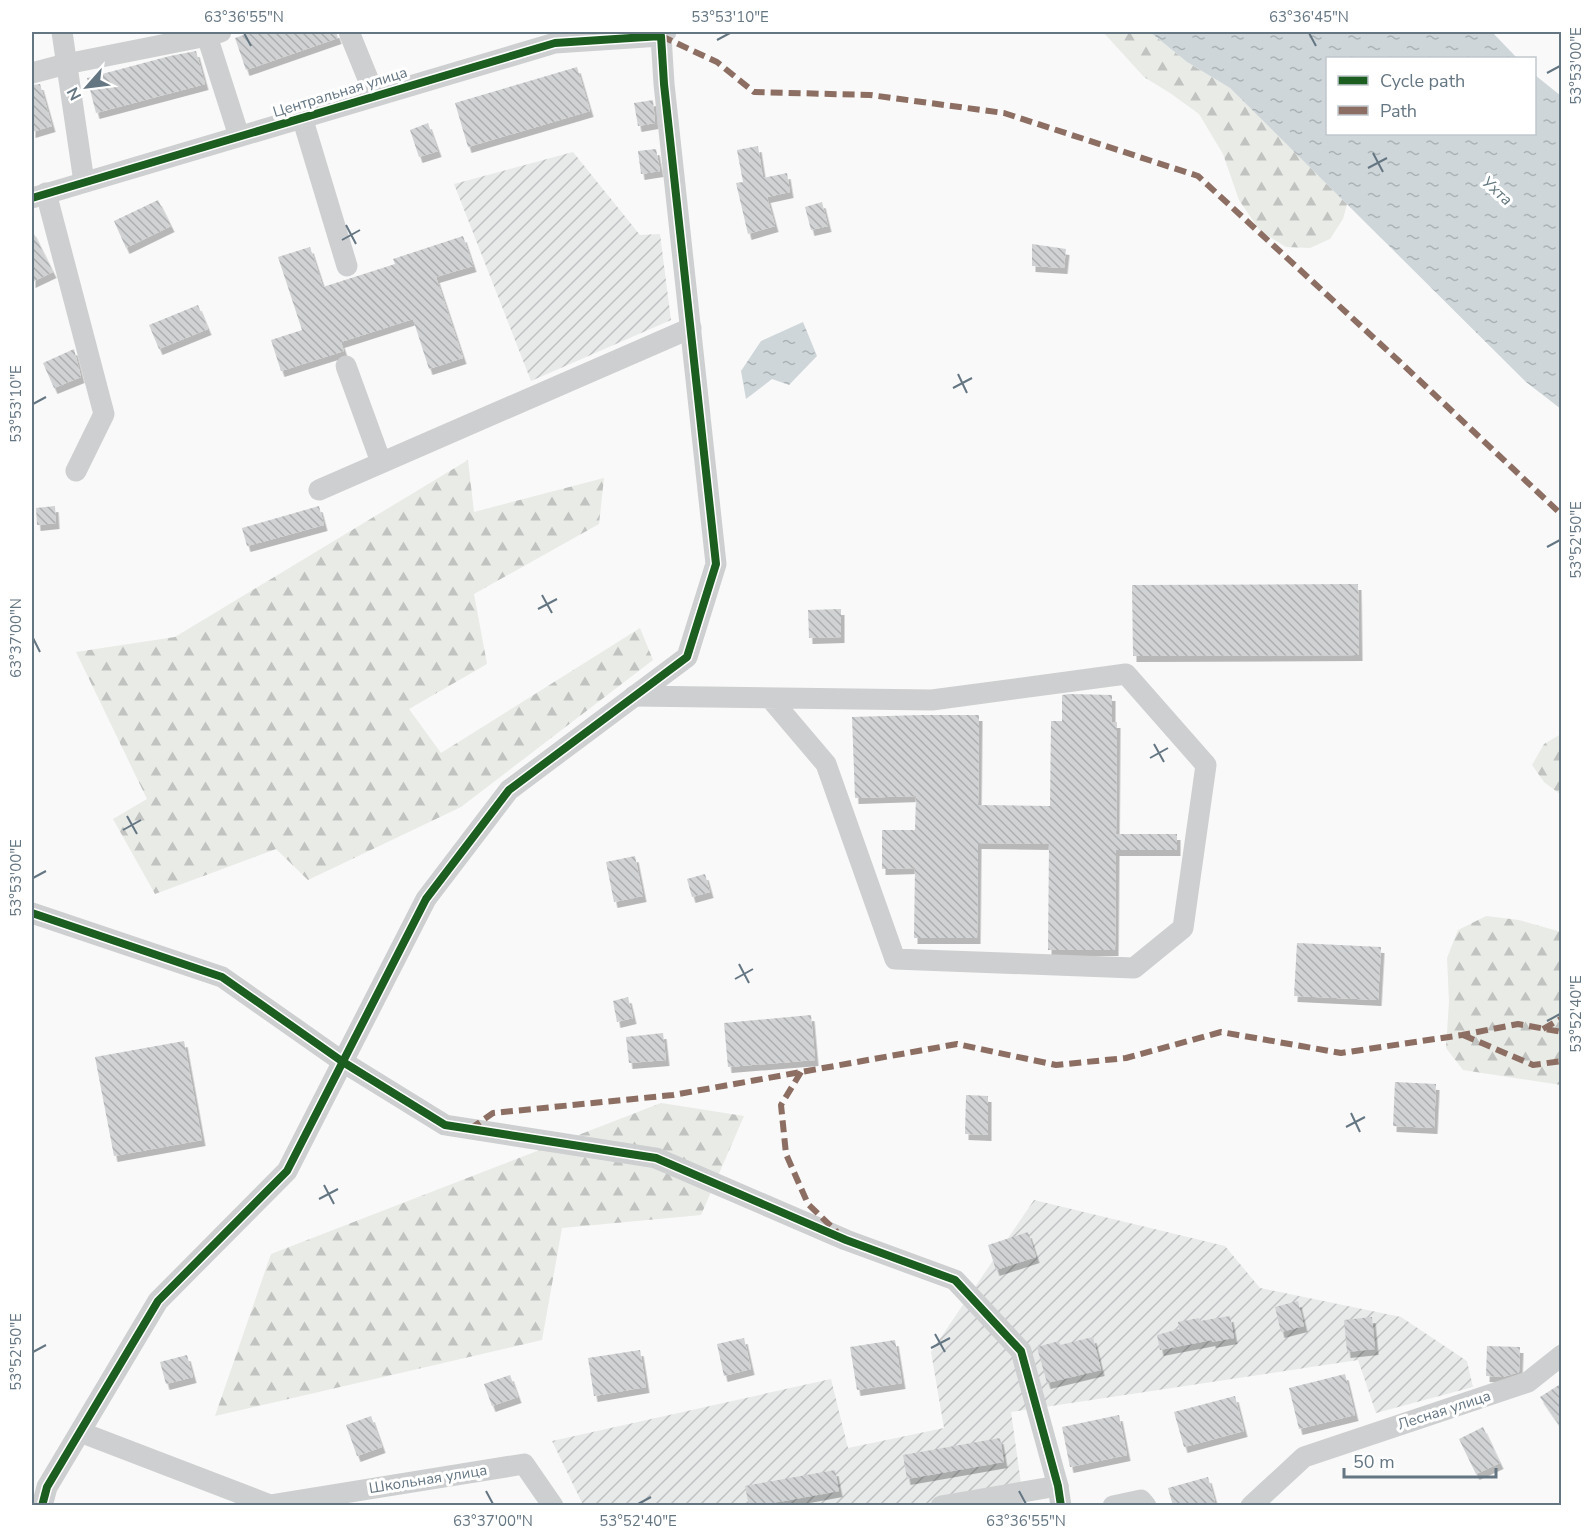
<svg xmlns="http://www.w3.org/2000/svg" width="1593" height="1537" viewBox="0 0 1593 1537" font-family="'Nunito Sans',sans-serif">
<defs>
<pattern id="industrial-furrows" width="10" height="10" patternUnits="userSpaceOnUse" patternTransform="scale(1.5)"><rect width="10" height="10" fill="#e8e9e9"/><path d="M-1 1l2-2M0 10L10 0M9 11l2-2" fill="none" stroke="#c0c1c2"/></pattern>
<pattern id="forest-firs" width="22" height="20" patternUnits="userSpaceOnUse" patternTransform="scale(1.5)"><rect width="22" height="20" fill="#e8ebe6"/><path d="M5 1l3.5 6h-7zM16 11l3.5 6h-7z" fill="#c0c3c0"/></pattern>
<pattern id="water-ripples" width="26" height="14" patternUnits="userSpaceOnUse" patternTransform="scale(1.5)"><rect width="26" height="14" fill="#ced6d9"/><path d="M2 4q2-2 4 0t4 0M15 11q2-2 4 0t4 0" fill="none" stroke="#abb2b5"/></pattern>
<pattern id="building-back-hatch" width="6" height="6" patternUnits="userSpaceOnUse" patternTransform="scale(1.5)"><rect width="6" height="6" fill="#d0d2d3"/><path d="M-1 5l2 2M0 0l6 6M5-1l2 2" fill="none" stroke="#acafb1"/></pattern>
<filter id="shadow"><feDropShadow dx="3.5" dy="6" stdDeviation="0" flood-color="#0004"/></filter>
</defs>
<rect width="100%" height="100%" fill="#f9f9f9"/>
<g fill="url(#industrial-furrows)">
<polygon points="573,152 640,235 660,234 671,320 531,381 454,184"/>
<polygon points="1034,1200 1225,1246 1260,1288 1401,1317 1467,1361 1473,1387 1376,1413 1358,1360 1011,1412 1024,1505 583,1505 552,1441 831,1379 848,1448 944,1428 931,1352"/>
</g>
<g fill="url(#forest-firs)">
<polygon points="1103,32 1150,32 1187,62 1230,88 1347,204 1343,219 1330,239 1310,248 1286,247 1260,231 1239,200 1223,154 1199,114 1170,93 1144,77"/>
<polygon points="468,460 474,512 604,478 599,524 474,594 487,664 409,709 441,753 640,628 653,660 461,807 308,880 276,849 155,894 113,819 147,799 76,652 175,637"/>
<polygon points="1561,734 1561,795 1544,782 1532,765 1544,744"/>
<polygon points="1486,916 1519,920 1561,932 1561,1085 1463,1070 1446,1048 1449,1001 1447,958 1458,930"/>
<polygon points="661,1103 744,1116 701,1215 562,1228 542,1340 215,1416 271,1254"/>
</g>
<g fill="url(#water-ripples)">
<polygon points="1150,32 1492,32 1517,58 1328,58 1328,134 1534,134 1535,75 1561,96 1561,409 1526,382 1230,88 1187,62"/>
<polygon points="803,322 817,356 789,385 772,379 746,399 741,371 761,341"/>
</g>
<g fill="url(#building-back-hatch)" filter="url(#shadow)">
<polygon points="252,32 336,32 338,38 246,70 235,38"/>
<polygon points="196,51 205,84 96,113 87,78 170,56"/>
<polygon points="577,67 590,111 468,147 455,103"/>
<polygon points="40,84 52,126 32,132 32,85"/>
<polygon points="653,100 655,123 638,126 634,103"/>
<polygon points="428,123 438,151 419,157 410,130"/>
<polygon points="758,146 763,178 787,173 790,192 767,197 775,226 748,234 736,183 743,182 737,150"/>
<polygon points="656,149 660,171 641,174 638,151"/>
<polygon points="158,200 171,226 126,248 114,221"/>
<polygon points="822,202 828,226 811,230 805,207"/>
<polygon points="32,230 53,272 32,282"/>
<polygon points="463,236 473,266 436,277 463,358 429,369 413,319 341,342 344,351 281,371 271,340 302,330 278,257 310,247 323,287 395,264 393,259"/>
<polygon points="1032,244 1066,249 1064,268 1032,266"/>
<polygon points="198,305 208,329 159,349 149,325"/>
<polygon points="74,349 81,377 54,388 43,363"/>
<polygon points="55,506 56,523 37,525 36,508"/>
<polygon points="319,506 324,525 247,546 242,528"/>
<polygon points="1358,584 1359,655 1133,656 1132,585"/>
<polygon points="841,609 841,637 809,638 808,610"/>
<polygon points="1070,694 1112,695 1112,722 1117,722 1116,834 1177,834 1177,850 1116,850 1115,950 1048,950 1049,844 978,843 977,938 914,938 915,868 882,869 882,830 915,830 916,796 855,798 852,717 922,715 979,715 978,805 1050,806 1051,721 1062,721 1062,695"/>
<polygon points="635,856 643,896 614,902 606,862"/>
<polygon points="705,874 710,892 692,897 687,879"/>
<polygon points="1297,943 1381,947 1378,1000 1294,996"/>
<polygon points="628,997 633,1018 617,1022 613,1001"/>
<polygon points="811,1015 815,1060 728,1067 724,1023"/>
<polygon points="663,1033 666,1060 629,1063 626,1037"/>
<polygon points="184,1041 202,1140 114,1156 95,1057"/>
<polygon points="1395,1082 1436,1084 1434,1128 1393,1126"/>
<polygon points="966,1095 988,1096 988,1135 965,1134"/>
<polygon points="1028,1232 1036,1257 996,1270 988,1245"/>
<polygon points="1298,1301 1304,1326 1281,1332 1275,1307"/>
<polygon points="1230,1316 1234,1338 1212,1342 1212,1340 1160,1350 1157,1335 1179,1329 1178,1322 1199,1318 1200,1321"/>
<polygon points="1372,1317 1375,1349 1347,1352 1344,1320"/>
<polygon points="1093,1337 1101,1370 1047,1383 1037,1347 1059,1341 1060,1345"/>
<polygon points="744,1338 751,1369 724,1376 717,1344"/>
<polygon points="895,1340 902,1383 857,1390 850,1347"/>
<polygon points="1487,1346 1520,1347 1519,1372 1503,1377 1486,1376"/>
<polygon points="640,1350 646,1387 594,1396 588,1358"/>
<polygon points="187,1355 193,1377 166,1384 160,1362"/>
<polygon points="1345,1374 1355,1415 1299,1429 1289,1388"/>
<polygon points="510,1375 518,1397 492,1406 484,1384"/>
<polygon points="1562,1383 1562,1429 1540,1397"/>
<polygon points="1235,1396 1244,1431 1184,1447 1174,1412"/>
<polygon points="1119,1415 1127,1455 1070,1467 1062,1427"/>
<polygon points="371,1416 382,1447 357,1456 346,1425"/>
<polygon points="1483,1427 1500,1463 1476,1474 1459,1439"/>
<polygon points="1000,1438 1004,1462 907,1479 903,1455"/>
<polygon points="835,1470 839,1491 757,1506 749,1506 745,1486"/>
<polygon points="1208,1477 1215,1502 1201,1506 1173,1506 1168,1488"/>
</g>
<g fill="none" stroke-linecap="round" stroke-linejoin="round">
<g stroke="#cecfd0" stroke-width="21">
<polyline points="62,32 84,182"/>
<polyline points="349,32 375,96"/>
<polyline points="207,36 239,136"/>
<polyline points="32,73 66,64 207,36 221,32"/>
<polyline points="302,117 347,266"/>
<polyline points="46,193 104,414 76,471"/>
<polyline points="32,198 555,43 661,36"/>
<polyline points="346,366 381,462"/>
<polyline points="319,490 691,328"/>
<polyline points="634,696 932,700 1126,674 1206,765 1183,928 1134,968 895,959 826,764 770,698"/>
<polyline points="32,913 222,977 343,1062 445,1125 656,1158 846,1240 955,1280 1021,1351 1058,1486 1061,1506"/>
<polyline points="80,1432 270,1505 524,1464 553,1506"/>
<polyline points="42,1506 47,1487 158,1301 287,1171 426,899 509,790 687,657 716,564 664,84 661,36 666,32"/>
<polyline points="941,1506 1058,1486"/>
<polyline points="1113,1506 1141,1500 1146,1506"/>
<polyline points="1251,1506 1304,1457 1528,1382 1562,1355"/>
</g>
<g stroke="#8d6e63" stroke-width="6" stroke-dasharray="12 6" stroke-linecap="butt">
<polyline points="661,36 717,62 754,92 870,95 1004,113 1198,176 1400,362 1562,515"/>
<polyline points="1543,1029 1562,1018"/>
<polyline points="1463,1035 1533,1065 1562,1061"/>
<polyline points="801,1072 781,1105 786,1154 808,1204 837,1232"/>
<polyline points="470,1129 493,1113 673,1095 957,1044 1056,1065 1126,1058 1221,1032 1341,1053 1462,1035 1518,1024 1562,1032"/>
</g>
<defs>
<g id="cycleway">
<polyline points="32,198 555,43 661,36 664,84 716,564 687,657 509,790 426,899 287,1171 158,1301 47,1487 42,1506"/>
<polyline points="32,913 222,977 343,1062 445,1125 656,1158 846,1240 955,1280 1021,1351 1058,1486 1061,1506"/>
</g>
</defs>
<use href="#cycleway" stroke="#fff" stroke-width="11"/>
<use href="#cycleway" stroke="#1b5e20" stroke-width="8"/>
</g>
<path fill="none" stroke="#657683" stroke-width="2" d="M244,33L251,46M1309,33L1316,46M717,40L730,33M1547,73L1560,66M1373,153L1383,172M1368,168L1387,158M346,225L356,244M342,240L360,230M958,374L967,393M953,388L972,378M33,404L46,397M1547,547L1560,540M542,595L552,613M538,609L557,599M33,638L40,652M1154,744L1164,762M1150,758L1168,748M127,816L137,834M123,830L141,820M33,878L46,871M739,964L749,983M735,979L753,969M1547,1021L1560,1014M1351,1113L1360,1132M1346,1127L1365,1117M324,1185L334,1204M319,1199L338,1189M935,1334L945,1352M931,1348L950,1338M33,1352L46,1345M486,1491L493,1504M1019,1491L1026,1504M638,1504L651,1497"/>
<g text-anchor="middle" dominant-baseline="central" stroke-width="6" stroke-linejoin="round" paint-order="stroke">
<g font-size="15" fill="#657683" stroke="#fff">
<text transform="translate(340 92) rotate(-17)">Центральная улица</text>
<text transform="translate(1444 1410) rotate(-18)">Лесная улица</text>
<text transform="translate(428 1479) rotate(-9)">Школьная улица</text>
</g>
<g font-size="16" font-style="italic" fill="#60757c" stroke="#fff">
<text transform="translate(1497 191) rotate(42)">Ухта</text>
</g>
</g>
<rect width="1593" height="1537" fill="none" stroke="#ffffff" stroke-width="66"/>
<rect x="1326" y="57" width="210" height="78" fill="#ffffff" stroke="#c1c8cd" stroke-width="1.5"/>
<rect x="1338" y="76" width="30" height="9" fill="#1b5e20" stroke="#c1c8cd" stroke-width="1.5"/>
<text x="1380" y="87" font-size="18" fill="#657683">Cycle path</text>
<rect x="1338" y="106" width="30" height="9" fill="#8d6e63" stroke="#c1c8cd" stroke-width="1.5"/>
<text x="1380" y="117" font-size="18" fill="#657683">Path</text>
<g transform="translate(87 87) rotate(242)" stroke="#ffffff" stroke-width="4.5" paint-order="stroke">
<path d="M0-4.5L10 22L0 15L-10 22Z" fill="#657683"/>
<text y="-9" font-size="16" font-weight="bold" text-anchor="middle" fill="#657683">N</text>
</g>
<path d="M1344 1468v9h152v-9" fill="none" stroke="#657683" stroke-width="3"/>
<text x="1353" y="1468" font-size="18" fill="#657683" stroke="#ffffff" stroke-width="4.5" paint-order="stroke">50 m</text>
<rect x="33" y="33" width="1527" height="1471" fill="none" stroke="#657683" stroke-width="2"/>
<g font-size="15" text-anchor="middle" fill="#657683">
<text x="244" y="22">63°36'55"N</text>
<text x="730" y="22">53°53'10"E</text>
<text x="1309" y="22">63°36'45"N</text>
<text transform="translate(1576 66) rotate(-90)" y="5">53°53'00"E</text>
<text transform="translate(16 404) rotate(-90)" y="5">53°53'10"E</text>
<text transform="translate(1576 540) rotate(-90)" y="5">53°52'50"E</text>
<text transform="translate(16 638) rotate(-90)" y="5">63°37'00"N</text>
<text transform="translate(16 878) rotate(-90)" y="5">53°53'00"E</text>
<text transform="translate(1576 1014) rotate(-90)" y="5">53°52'40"E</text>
<text transform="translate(16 1352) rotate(-90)" y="5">53°52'50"E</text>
<text x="493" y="1526">63°37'00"N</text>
<text x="638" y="1526">53°52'40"E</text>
<text x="1026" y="1526">63°36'55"N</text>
</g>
</svg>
